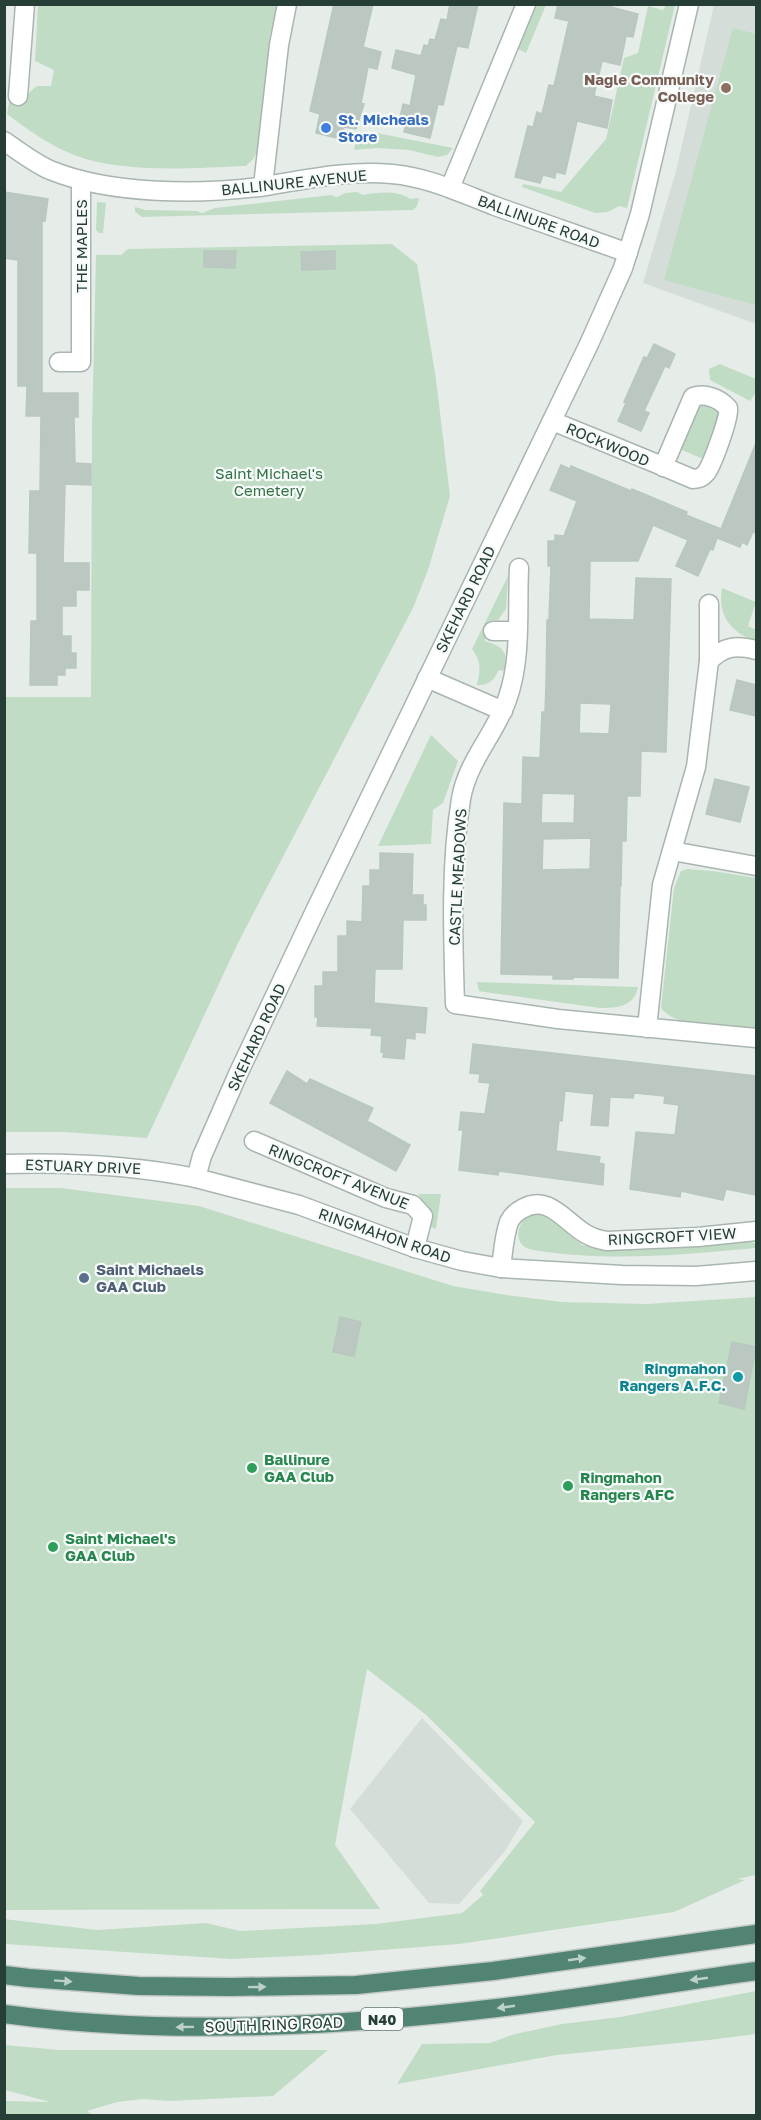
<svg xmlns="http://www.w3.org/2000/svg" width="761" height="2120" viewBox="0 0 761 2120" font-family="'Golos Text',sans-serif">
<rect width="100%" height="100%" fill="#e6ede9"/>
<g fill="#d4ddd8">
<polygon points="714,5 756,5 756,324 643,283 676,171"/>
<polygon points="422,1718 523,1821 505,1851 459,1904 429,1903 350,1809"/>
</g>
<g fill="#c1dcc5">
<path d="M38,5H278L270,35L258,149L254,158L246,166C193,168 124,174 74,155C49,145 28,130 7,114L10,97C29,100 24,95 37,86H51L54,70L35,61Z"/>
<polygon points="536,5 546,5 526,53 518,49"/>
<polygon points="666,5 675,5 627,208 619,206 608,212 595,213 522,187 523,184 561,192 606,139 624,58 638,53 648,6 663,10"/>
<polygon points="733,28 756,34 756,305 664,280"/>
<polygon points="358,132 372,132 453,148 447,155 438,157 409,150 377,148 354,150"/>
<path d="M357,192L363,195C376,192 399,190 410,199L419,198L417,206L413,210L142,217L135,212V207L146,210L197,211L202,213L215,208L331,195L337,197L345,193Z"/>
<polygon points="97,202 106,203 103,233 99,233 96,230"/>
<polygon points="392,244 417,264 436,379 450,496 428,570 413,608 238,943 147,1138 64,1132 5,1132 5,697 91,697 92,427 96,255 121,255 128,249"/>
<polygon points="720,364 756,379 756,392 750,401 710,380 709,369"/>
<polygon points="702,404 720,411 721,414 703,459 680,449 698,405"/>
<path d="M508,576L506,609L498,620L488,621L485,641C504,647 508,652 505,671L499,670C494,680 489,686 477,685C480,671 482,662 472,649Z"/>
<path d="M722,588L756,602L748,626L756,630V641C731,633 717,615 722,588Z"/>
<polygon points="431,735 458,761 443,803 433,810 431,844 378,846"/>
<path d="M687,869L713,871L756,878V1030C730,1027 678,1030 661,1008L674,888L681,871Z"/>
<path d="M477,982L637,987H638C634,1007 617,1008 600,1008L484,992L479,991Z"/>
<polygon points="5,1188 61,1188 199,1206 453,1286 507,1295 562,1302 646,1304 756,1297 756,1875 737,1879 745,1880 674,1912 459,1944 317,1955 231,1959 5,1944 4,1919 97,1930 206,1923 240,1931 376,1924 462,1913 483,1895 480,1891 535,1822 425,1714 367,1669 335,1845 380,1909 5,1910"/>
<polygon points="418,1194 441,1194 436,1229 428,1226 430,1210"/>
<path d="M540,1210L582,1245L594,1247L614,1250L661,1249L750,1241L756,1244V1248C683,1255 607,1262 533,1250C510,1246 515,1217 540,1210Z"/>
<polygon points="756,1991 756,2034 709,2040 557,2055 397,2084 422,2044 490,2043 515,2034 562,2024 620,2017"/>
<polygon points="5,2045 59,2050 328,2050 273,2096 171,2101 143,2099 117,2102 87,2111 93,2115 5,2116 5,2101 50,2102 5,2090"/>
</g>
<g fill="#bbc8c2" stroke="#b8c7bf" stroke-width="1.5" fill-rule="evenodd">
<polygon points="334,4 373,4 363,47 381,52 377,69 368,67 361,103 364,104 356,129 344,127 341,139 316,133 320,114 310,111"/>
<polygon points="450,4 478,4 468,48 457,46 443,105 438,104 430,138 404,132 406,124 399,122 403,104 410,106 416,75 392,68 396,50 421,56 424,45 428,46 430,39 435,40 441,19 447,20"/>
<polygon points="558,4 600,4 638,14 633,37 626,36 620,65 602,61 594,96 612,100 607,128 577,121 565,174 556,172 555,178 543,175 540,183 515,177 528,126 533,127 537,112 542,114 549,85 554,86 569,21 555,18"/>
<polygon points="4,192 48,199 45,221 42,220 42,393 78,393 78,417 74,417 75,463 91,464 91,485 65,484 63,563 89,563 89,590 76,590 76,606 62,606 62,636 71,636 71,653 76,653 76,668 65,668 65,675 57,675 57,685 30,685 31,621 37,621 37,553 29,553 30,491 40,491 41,416 26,416 27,386 18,386 18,260 4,258"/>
<polygon points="204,251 236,251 235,268 204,267"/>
<polygon points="335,251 335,269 302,270 301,252"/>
<polygon points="654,344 675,354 669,368 665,366 644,411 649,413 641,431 618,421 626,403 624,402 644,357 647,358"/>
<path d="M756,443V533L753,532L747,545L742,542L740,547L717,538L713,550L710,549L698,576L676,566L688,540L653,525L638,561H590L589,619L634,620L636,578L671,579L666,752L641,751L640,796H627L626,841H622L621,886H620L618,978L573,977V979H553V975L501,974L504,803L522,804L523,757L540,758L542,712H545L546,684L547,620H549L551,566H548V541H555V535L564,536L577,501L550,490L561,465L570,469L571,466L631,491L632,489L687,512L686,515L721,529ZM580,703L611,704L609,734L579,733ZM542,793L575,794L574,823H541ZM591,838L590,869L542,870L543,839Z"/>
<polygon points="737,680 756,685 756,716 730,710"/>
<polygon points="715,779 749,787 740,822 706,814"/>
<polygon points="380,853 413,854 412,895 423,895 423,905 426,905 426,920 403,920 402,969 375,969 374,1003 427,1008 425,1033 415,1032 415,1039 406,1038 404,1059 383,1057 384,1053 381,1052 382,1036 371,1035 372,1028 317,1026 318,1017 315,1017 315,986 323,986 323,972 338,972 338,936 347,936 347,921 362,922 363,886 370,886 370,870 380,870"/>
<polygon points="473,1044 756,1076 756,1195 726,1189 723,1200 681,1191 680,1197 630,1189 636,1132 675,1135 679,1105 664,1103 665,1096 634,1093 633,1098 610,1097 608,1126 591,1125 594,1094 565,1091 562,1121 559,1120 556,1151 600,1157 599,1163 604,1164 603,1185 499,1171 498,1175 459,1170 463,1130 459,1130 461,1112 485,1114 490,1083 479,1082 480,1074 470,1073"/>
<polygon points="287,1071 307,1084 310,1079 373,1108 367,1121 410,1145 396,1171 270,1103"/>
<polygon points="340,1317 361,1322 354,1356 333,1352"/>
<polygon points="732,1342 756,1347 744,1409 719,1403"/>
</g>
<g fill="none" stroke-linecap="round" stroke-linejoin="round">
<defs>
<g id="minor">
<polyline points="18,96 25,4"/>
<path d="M4,141C19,151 34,163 50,170C111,195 201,195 266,186C307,179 349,170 392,174C428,177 461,193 495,206C539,222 584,237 628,253"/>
<polyline points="263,186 279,45 287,4"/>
<polyline points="450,188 526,4"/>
<polyline points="59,362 81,362 81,180"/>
<path d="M552,421C599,440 646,459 693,479C698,479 702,478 706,473C712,465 730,417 728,408C719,398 705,393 693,397L663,467"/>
<path d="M519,568C517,611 522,659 507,700C495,734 467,762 461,799C450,866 453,936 455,1004L558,1019L756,1038"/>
<polyline points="493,631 517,631"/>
<polyline points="709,661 709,604"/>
<polyline points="427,678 503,711"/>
<polyline points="672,851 756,866"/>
<path d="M647,1028L662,885L696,767L709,661C724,646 736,645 756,650"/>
<polyline points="254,1141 386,1198 413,1205 423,1216 415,1248"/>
<path d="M4,1164C70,1162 132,1165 196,1178"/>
<path d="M501,1268C503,1253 504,1236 509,1222C512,1216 516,1212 522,1209C548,1193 565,1222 586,1234C593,1238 600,1240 607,1241L698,1237L756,1231"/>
</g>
<polyline id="tertiary" points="689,4 640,214 623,268 589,344 314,913 238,1074 202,1156 196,1178 299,1205 415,1248 462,1261 501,1268 622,1275 696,1276 756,1271"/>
<g id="trunk">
<polyline points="4,1975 29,1978 139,1986 231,1987 356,1985 493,1971 756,1934"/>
<path d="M4,2014C167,2036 334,2027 497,2008C583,1998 670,1983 756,1971"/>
</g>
</defs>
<use href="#minor" stroke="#a9b5af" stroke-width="21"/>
<use href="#tertiary" stroke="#a9b5af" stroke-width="21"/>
<use href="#trunk" stroke="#c2c9c6" stroke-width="21"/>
<use href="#minor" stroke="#fff" stroke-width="18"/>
<use href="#tertiary" stroke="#fff" stroke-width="18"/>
<use href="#trunk" stroke="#518472" stroke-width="18"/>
</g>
<defs><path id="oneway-solid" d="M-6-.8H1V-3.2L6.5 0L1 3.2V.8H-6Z" transform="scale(1.5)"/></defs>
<g fill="#bcd1c9">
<use href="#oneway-solid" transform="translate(577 1959) rotate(-8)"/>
<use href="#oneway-solid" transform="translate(699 1979) rotate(172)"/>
<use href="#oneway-solid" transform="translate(63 1981) rotate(4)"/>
<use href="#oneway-solid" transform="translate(257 1987) rotate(-1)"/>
<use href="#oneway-solid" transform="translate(506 2007) rotate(172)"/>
<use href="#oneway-solid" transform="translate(185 2027) rotate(179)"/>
</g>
<circle fill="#8d6e63" stroke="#f6faf8" stroke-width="2" cx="726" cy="88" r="6"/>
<circle fill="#3f7fe0" stroke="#f6faf8" stroke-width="2" cx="326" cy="128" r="6"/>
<circle fill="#5c6f8a" stroke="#f6faf8" stroke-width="2" cx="84" cy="1278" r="6"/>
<circle fill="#0f9aa8" stroke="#f6faf8" stroke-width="2" cx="738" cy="1377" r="6"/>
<g fill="#2e9e5b" stroke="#f6faf8" stroke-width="2">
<circle cx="252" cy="1468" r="6"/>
<circle cx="568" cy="1486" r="6"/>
<circle cx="53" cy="1547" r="6"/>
</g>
<g text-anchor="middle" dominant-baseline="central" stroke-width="4.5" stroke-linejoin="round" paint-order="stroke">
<rect fill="#f6faf8" stroke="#647670" stroke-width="1.5" x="361" y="2008" width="42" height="22" rx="4.5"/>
<g font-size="14" font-weight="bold" fill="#263e35">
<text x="382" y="2019">N40</text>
</g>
<g font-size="15" font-weight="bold" fill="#785e54" stroke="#f6faf8" text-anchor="end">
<text x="714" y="79">Nagle Community<tspan x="714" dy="17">College</tspan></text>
</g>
<g font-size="15" font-weight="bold" fill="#366cbe" stroke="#f6faf8" text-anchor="start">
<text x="338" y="119">St. Micheals<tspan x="338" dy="17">Store</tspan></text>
</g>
<g font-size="15" fill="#263e35" stroke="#f6faf8">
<text transform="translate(294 182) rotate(-6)">BALLINURE AVENUE</text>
<text transform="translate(539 221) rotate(20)">BALLINURE ROAD</text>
<text transform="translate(81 246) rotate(-90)">THE MAPLES</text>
<text transform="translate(608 444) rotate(23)">ROCKWOOD</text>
<text transform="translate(465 599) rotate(-64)">SKEHARD ROAD</text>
<text transform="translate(457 877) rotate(-87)">CASTLE MEADOWS</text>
<text transform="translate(256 1037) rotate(-65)">SKEHARD ROAD</text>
<text transform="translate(83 1166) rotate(2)">ESTUARY DRIVE</text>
<text transform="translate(339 1176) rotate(22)">RINGCROFT AVENUE</text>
<text transform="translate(385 1235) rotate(19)">RINGMAHON ROAD</text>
<text transform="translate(672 1236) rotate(-3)">RINGCROFT VIEW</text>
<text transform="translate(274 2024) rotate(-2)">SOUTH RING ROAD</text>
</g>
<g font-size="15" fill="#337245" stroke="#f6faf8">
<text x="269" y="473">Saint Michael's<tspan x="269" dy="17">Cemetery</tspan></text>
</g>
<g font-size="15" font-weight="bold" fill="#4e5e75" stroke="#f6faf8" text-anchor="start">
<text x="96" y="1269">Saint Michaels<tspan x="96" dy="17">GAA Club</tspan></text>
</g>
<g font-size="15" font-weight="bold" fill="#0d838f" stroke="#f6faf8" text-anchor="end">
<text x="726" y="1368">Ringmahon<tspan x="726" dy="17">Rangers A.F.C.</tspan></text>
</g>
<g font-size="15" font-weight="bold" fill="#27864d" stroke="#f6faf8" text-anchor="start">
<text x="264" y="1459">Ballinure<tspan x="264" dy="17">GAA Club</tspan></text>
<text x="580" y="1477">Ringmahon<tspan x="580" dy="17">Rangers AFC</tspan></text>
<text x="65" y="1538">Saint Michael's<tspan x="65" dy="17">GAA Club</tspan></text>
</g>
</g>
<rect width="761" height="2120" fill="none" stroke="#263e35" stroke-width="12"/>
</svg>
